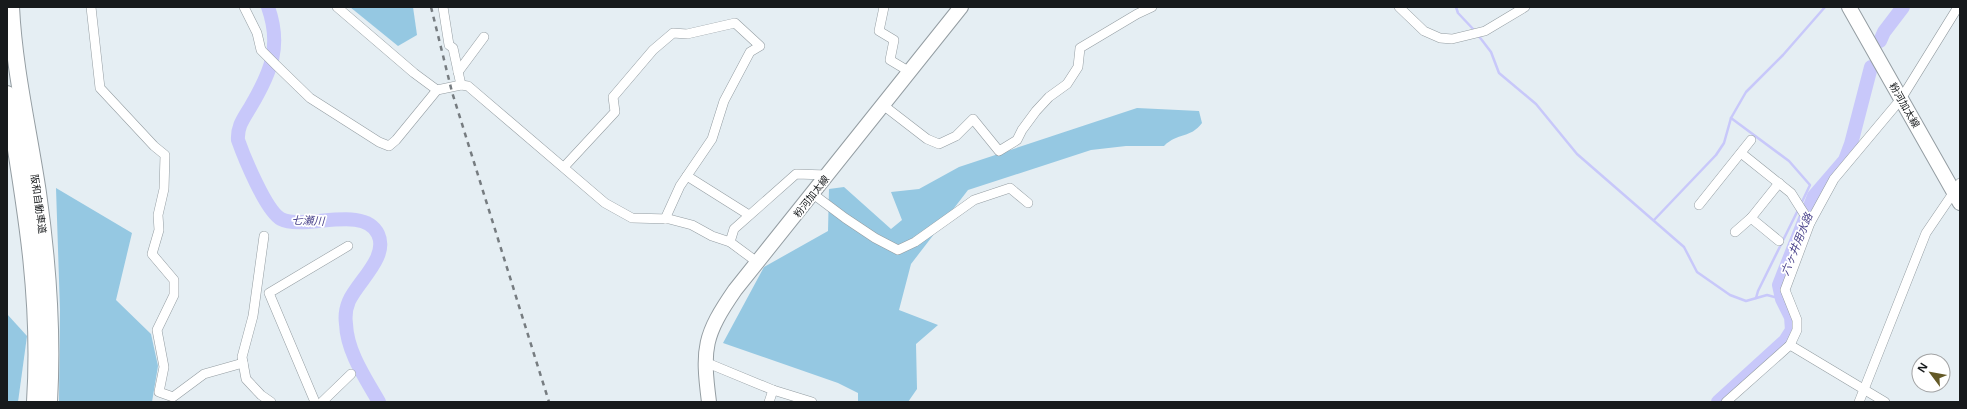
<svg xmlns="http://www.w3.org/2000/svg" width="1967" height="409" viewBox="0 0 1967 409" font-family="'Noto Sans','Noto Sans JP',sans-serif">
<rect width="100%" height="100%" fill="#e5eef3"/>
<g fill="#95c8e2">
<polygon points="350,7 413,7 417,35 398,46"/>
<path d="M1137,108L1199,111L1202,123C1190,139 1178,132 1164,146H1126L1091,150L968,190L911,264L899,310L938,325L916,344L917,389L908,402H858V393L838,383L723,343L764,267L828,231L829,189L844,187L891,229L902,220L891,192L919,189L959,167Z"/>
<polygon points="56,188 132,233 116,300 151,334 158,366 152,402 59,402 60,310"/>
<polygon points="7,314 27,336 18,402 7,402"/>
</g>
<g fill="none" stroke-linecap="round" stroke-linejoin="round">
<g stroke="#c8c8fa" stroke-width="2.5">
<polyline points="1456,7 1458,13 1475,31"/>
<polyline points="1478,35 1491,52 1499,73 1536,104 1577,154 1684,247 1697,272 1730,295 1746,301 1767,295 1782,299"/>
<polyline points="1731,118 1789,161 1810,185 1801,204"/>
<polyline points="1654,220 1716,155 1724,143 1731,118 1746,92 1783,55 1825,7"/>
<polyline points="1756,298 1758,291 1798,210"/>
</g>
<g stroke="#c8c8fa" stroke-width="14">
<path d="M268,7C282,46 271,72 251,106C244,118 237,126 238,140C244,157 266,211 281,219C304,231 364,204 378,234C389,257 358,281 349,301C346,308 345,317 346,324C347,352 366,379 379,402"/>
<polyline points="1880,41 1884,32 1903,7"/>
<polyline points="1718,402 1785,341 1792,330 1791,317 1782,299 1779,285 1814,196 1845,160 1851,144 1871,67"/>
</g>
<defs>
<g id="minor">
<polyline points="91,7 100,88 154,146 165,155 164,189 158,215 159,230 152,254 174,280 174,295 157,330 164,367 159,392 173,397 204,374 243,363"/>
<polyline points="244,7 257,33 261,50 276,65 310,98 379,142 389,146 396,140 437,90 461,85 468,86 605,203 632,218 669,219 692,225 712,236 730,242 757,262"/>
<polyline points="337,7 414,73 437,90"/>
<polyline points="443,7 449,45 453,48 461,85"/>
<polyline points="884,7 879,31 894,40 890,60 910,72"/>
<polyline points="1399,7 1424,31 1440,38 1452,39 1485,31 1525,7"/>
<polyline points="458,72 484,37"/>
<polyline points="883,105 927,139 939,144 956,136 973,119 999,151 1017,140 1022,130 1036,111 1049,97 1067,84 1078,67 1080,48 1137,14 1152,7"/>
<polyline points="1741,153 1791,193 1810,223"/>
<polyline points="564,167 615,112 613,97 653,50 673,33 687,34 735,23 760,46 750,52 724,101 712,139 680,186 665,219"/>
<polyline points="687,176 749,215"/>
<polyline points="813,194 845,218 875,238 898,250 915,242 974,200 1010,188 1028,203"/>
<polyline points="1699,205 1751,140"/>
<polyline points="1751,218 1779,241"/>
<polyline points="1735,232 1751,218 1779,183"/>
<polyline points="264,236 253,316 242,357 246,379 261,395 271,402"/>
<polyline points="730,242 734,229 796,174 827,175"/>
<polyline points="1790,345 1885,402"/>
<polyline points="705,362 773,390 812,402"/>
<polyline points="315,402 269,293 348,246"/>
<polyline points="322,402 351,374"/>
<polyline points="769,402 773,390"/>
<polyline points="1726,402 1790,345 1797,330 1797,320 1785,290 1810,223 1834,179 1901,99 1958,7"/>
<polyline points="1859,402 1926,233 1960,183"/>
</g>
<g id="primary">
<polyline points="1849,7 1960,203"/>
<path d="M709,402C702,348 704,335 735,290L961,7"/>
</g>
<g id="motorway">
<path d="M11,7C14,69 29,132 38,193C48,263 53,332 49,402"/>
<path d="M7,94C24,199 42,295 35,402"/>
</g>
</defs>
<use href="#minor" stroke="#949da2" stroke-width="10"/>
<use href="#primary" stroke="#949da2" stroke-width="16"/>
<use href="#motorway" stroke="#949da2" stroke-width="18"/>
<use href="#minor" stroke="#fff" stroke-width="9"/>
<use href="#primary" stroke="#fff" stroke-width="14"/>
<use href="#motorway" stroke="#fff" stroke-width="16"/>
<polyline stroke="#767c80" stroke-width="2.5" stroke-dasharray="5 5" stroke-linecap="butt" points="431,7 452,92 549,402"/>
</g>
<g text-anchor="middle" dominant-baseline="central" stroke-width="3.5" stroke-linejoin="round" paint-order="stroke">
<g font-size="10" fill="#171a1c" stroke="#fff">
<text transform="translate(1905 105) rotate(60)">粉河加太線</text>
<text transform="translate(811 196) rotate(-52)">粉河加太線</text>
<text transform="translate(39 204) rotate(82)">阪和自動車道</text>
</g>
<g font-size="11" font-style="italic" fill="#4b448c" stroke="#fff">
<text transform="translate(308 220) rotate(2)">七瀬川</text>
<text transform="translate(1796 244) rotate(-68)">六ヶ井用水路</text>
</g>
</g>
<rect width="1967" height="409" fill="none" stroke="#171a1c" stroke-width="16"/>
<g transform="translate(1931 373) rotate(302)"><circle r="19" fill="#ffffff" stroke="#a2a3a4"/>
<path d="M0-3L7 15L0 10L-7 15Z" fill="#635926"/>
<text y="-6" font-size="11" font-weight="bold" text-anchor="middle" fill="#171a1c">N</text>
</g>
</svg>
